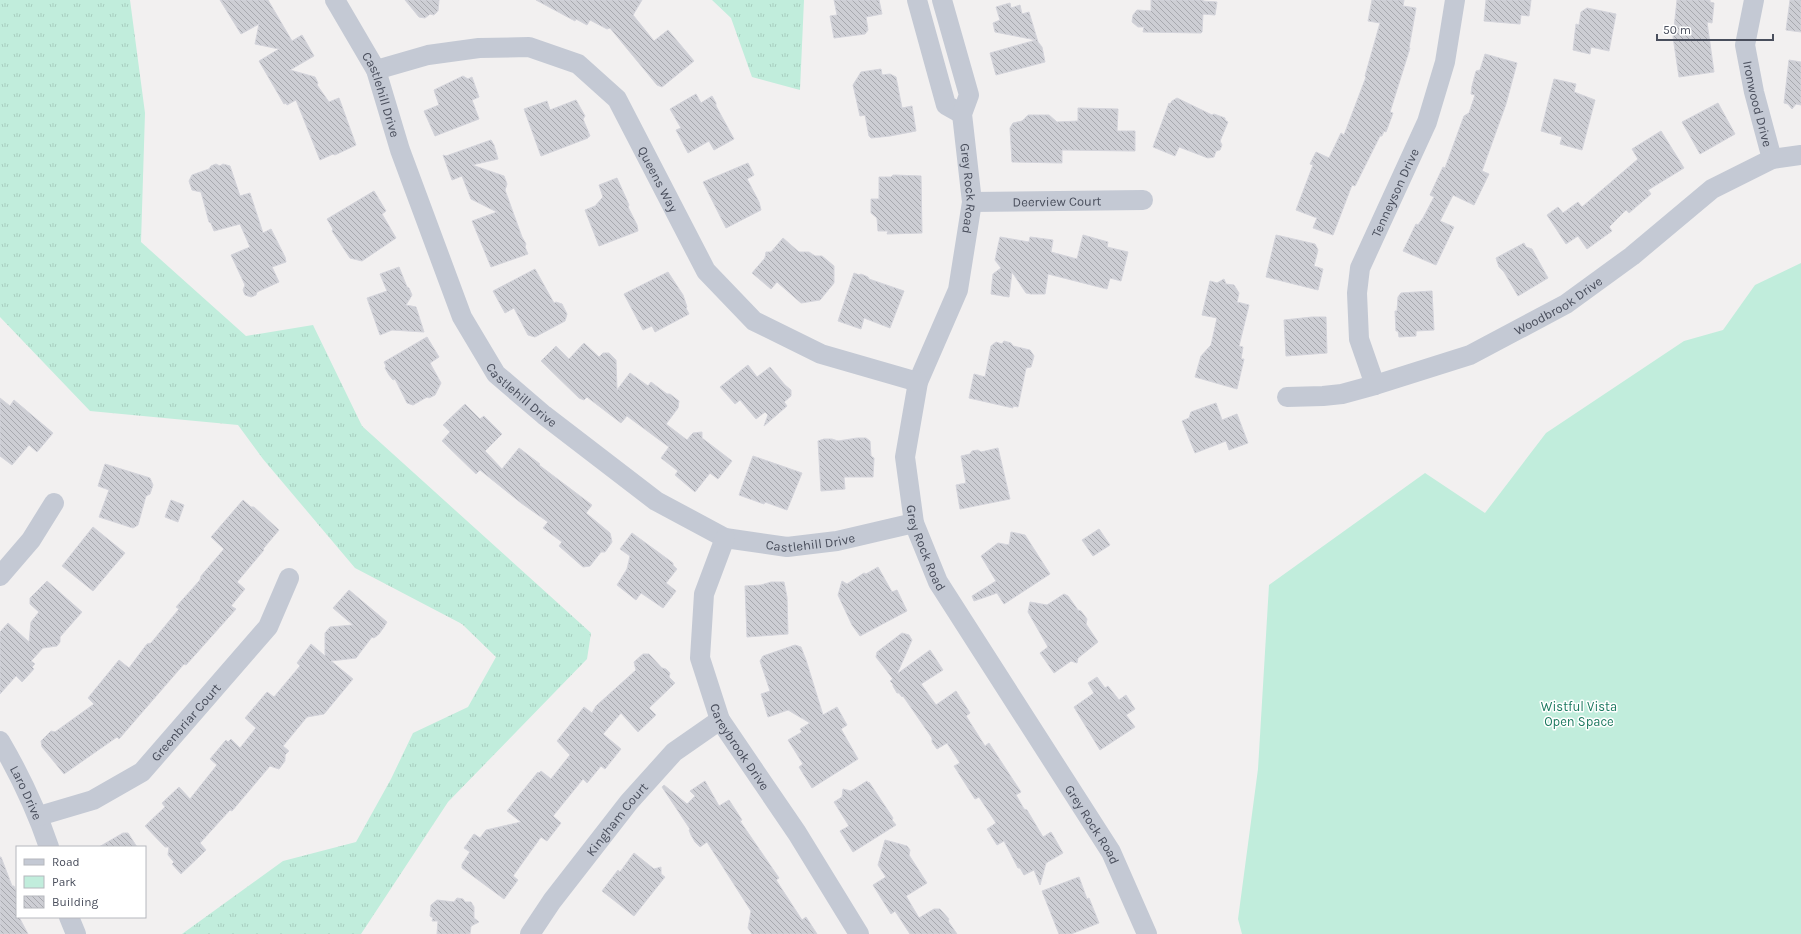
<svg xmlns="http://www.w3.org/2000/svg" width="1801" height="934" viewBox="0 0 1801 934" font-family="Karla,sans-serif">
<defs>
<pattern id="grass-tufts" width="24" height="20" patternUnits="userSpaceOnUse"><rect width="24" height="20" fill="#c1eddc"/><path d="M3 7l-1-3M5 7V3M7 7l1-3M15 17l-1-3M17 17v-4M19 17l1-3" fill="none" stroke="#a7cdbf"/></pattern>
<pattern id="building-back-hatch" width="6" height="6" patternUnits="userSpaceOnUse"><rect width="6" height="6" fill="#cdced4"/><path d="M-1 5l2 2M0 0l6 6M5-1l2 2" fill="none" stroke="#a8a9af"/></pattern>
</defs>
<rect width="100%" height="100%" fill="#f2f0f0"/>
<g fill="url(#grass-tufts)">
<polygon points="0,0 130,0 145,113 141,242 246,336 313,325 362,426 591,633 587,659 448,802 361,934 182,934 283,861 356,842 391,779 413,733 468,707 496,657 462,624 355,568 263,459 238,425 90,411 0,317"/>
<polygon points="712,0 804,0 800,90 752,77 731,18"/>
</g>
<polygon fill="#c1eddc" points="1801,263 1801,934 1242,934 1238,919 1258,769 1269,585 1425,473 1485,513 1546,433 1684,341 1723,330 1755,285"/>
<g fill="url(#building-back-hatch)" stroke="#d4d4db">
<polygon points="220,0 268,0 292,41 302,35 314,56 290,70 315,77 318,83 317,85 329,102 339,98 356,145 335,155 333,154 320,160 296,100 287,105 286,103 284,104 259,61 279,49 255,44 259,24 241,34"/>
<polygon points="405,0 439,0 438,11 434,15 430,14 425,18 419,17"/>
<polygon points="536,0 642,0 633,15 654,41 668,30 694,61 662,87 657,85 610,28 607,29 590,20 587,25 576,19 575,21"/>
<polygon points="834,0 879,0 882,14 866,17 868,30 865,34 834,38 830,16 837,15"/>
<polygon points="1151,0 1203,0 1203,1 1217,2 1215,15 1203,14 1202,32 1201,33 1143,32 1144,27 1138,27 1132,22 1133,15 1137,10 1151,11"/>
<polygon points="1372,0 1404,0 1403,6 1416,8 1409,48 1410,48 1390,112 1393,113 1386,132 1384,131 1382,136 1380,136 1355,186 1352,185 1333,235 1313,228 1317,218 1296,210 1313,165 1310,164 1316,152 1329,158 1341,133 1344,135 1366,77 1365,76 1380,23 1368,21"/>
<polygon points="1486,0 1531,0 1529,16 1521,15 1520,24 1484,21"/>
<polygon points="1677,0 1710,0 1710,2 1714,3 1712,23 1707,22 1714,72 1679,77 1673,37"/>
<polygon points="1790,0 1801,0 1801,32 1786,30"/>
<polygon points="1010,3 1011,8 1020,5 1022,14 1029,12 1038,42 1042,47 1045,62 996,75 990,53 1036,40 995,32 993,23 1000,20 996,7"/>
<polygon points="1587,8 1616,14 1609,51 1591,47 1590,54 1573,50 1576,24 1579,25 1581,12"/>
<polygon points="1485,54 1517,63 1506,104 1482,171 1489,174 1474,205 1453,195 1440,221 1454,227 1436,265 1403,251 1416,224 1418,225 1423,218 1434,197 1430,195 1443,167 1445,168 1464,116 1469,113 1475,95 1471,94 1472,86 1476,71 1480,70"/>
<polygon points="1789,60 1801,62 1801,105 1796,104 1792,109 1788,104 1784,103"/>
<polygon points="881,69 882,75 890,74 896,77 902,108 912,106 916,131 890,136 871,138 869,136 865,115 860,116 853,85 861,72"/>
<polygon points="463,76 468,79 472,77 479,97 472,100 479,119 435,136 424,111 439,105 434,90"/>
<polygon points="1554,79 1576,84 1574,92 1595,100 1582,150 1560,144 1562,137 1541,131"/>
<polygon points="696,94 701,103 712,96 716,103 716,106 734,139 714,150 709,141 688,153 676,130 681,128 670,109"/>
<polygon points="1177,98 1212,115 1214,114 1225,118 1225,120 1228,122 1220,141 1222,145 1220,150 1216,151 1214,157 1208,158 1179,147 1175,156 1153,147 1169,103 1170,104 1172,101"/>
<polygon points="576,100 585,116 583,119 590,136 588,137 588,138 541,156 524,109 547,101 550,110"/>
<polygon points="1718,103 1735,134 1700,154 1682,122"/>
<polygon points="1078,108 1118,109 1117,131 1135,131 1135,151 1062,150 1062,163 1012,162 1010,128 1013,123 1022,121 1028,115 1049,115 1057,122 1078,121"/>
<polygon points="1661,131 1684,168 1648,190 1651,194 1629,213 1626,210 1609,227 1612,231 1587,249 1578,236 1566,244 1547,215 1558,207 1563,213 1578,202 1582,207 1638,159 1632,149"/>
<polygon points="491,140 494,145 498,159 472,165 504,176 507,184 505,190 522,237 526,244 525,247 528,254 491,267 472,221 497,212 471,199 462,176 452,180 443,155 446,156"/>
<polygon points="748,163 754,175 747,179 759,202 761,210 726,228 703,182"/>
<polygon points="216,164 220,166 223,164 230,166 240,196 250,193 263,233 271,229 285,257 286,262 272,267 279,282 257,292 256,295 251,297 245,295 243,290 245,285 231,255 250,247 240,224 214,231 211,223 209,222 201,192 192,190 189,181 192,175 209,169 211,166"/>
<polygon points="893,175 921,176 922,233 887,234 888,231 878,231 877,218 871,213 871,199 879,199 879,177 891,177"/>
<polygon points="617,178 629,205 628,207 637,225 638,231 599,246 585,210 595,206 603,197 599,185"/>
<polygon points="374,191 386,211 382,214 396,238 362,261 350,258 332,231 333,229 327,219"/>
<polygon points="1083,235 1108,242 1107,247 1128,252 1121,281 1110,278 1107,289 1048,274 1045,294 1031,294 1026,293 1012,272 1009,297 991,294 993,274 1001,268 995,260 1000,237 1029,242 1030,237 1053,240 1051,252 1077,259"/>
<polygon points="1276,235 1315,244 1318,250 1314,266 1323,269 1318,290 1266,277"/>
<polygon points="783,238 799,252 809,252 815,256 822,256 834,266 834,283 820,300 801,303 777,282 771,289 752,273 765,258 766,252 771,252"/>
<polygon points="1524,243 1526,247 1532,249 1548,278 1518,296 1504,272 1499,267 1496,258"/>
<polygon points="399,267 407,287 409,288 412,295 406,305 416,307 424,332 392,330 380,335 367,298 387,291 380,274"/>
<polygon points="535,269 554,303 556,302 562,304 567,314 565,321 535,337 528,335 514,308 505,313 493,291"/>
<polygon points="668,272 683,295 687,307 686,308 689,314 655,332 652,326 643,330 624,294"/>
<polygon points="854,273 859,275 861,274 868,277 869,279 904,291 890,328 864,318 861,329 838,321"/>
<polygon points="1224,279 1226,284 1234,285 1239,293 1237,302 1249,305 1239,346 1243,347 1241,359 1244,359 1237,389 1195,377 1201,356 1211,345 1217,318 1202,315 1210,281 1217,283"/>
<polygon points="1432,291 1434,330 1416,331 1416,336 1399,337 1398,331 1396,331 1395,311 1397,311 1398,297 1401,293"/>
<polygon points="1312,317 1326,317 1327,353 1286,356 1284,320"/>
<polygon points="427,337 439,357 430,363 441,383 435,395 429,398 427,397 413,405 407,403 395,379 393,380 389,375 385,368 386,366 384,362"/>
<polygon points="1004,341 1011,343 1013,346 1030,350 1034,356 1031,367 1026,368 1018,407 1013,406 1013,408 969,398 974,374 985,377 991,346 996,342 1002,344"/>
<polygon points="584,343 599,357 603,353 609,353 616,360 617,390 630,373 648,386 651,382 667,394 670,394 679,401 678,408 666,424 687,440 693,433 702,432 702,438 732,461 718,479 710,473 695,492 675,475 678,471 661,458 669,447 627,416 621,423 587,397 584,400 579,398 541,361 556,346 569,359"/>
<polygon points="748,365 757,377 770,367 785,385 791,390 791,396 784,402 787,406 764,426 768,415 765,412 756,419 740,400 735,404 720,387"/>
<polygon points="0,398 10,406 14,400 53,433 37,452 29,445 12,465 0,456"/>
<polygon points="1216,403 1222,420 1237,414 1248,443 1229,450 1226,441 1195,453 1182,421 1189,418 1191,412"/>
<polygon points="465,404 480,419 484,416 502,434 485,451 502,469 519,448 540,464 539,465 592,505 586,513 610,533 612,542 605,552 601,552 590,566 583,567 559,546 562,542 543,528 548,522 521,503 480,470 476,474 442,441 450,432 443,425"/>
<polygon points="857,438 866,438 870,441 871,456 874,458 873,477 844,477 845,489 821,491 818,441 824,439 832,439 838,441"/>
<polygon points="998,448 1010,499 960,509 956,485 966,483 961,456 970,454 972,451 978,450 981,452"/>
<polygon points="753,456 802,473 787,510 765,502 764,504 739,495"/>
<polygon points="105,464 150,478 153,485 150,494 146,496 138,525 133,528 99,517 109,490 98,486"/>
<polygon points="171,500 184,505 178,522 165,517"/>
<polygon points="243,500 251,507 254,507 279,530 263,549 264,550 237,582 245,589 231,606 236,609 186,665 184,664 119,739 117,737 64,774 42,747 41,741 51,731 55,732 94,704 88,698 119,660 129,668 147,644 151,643 179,609 176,607 200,580 201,576 224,549 211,537"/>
<polygon points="93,527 125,553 93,591 62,566"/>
<polygon points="1099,529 1110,545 1093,556 1082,540"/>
<polygon points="1011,532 1025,535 1050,574 1004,604 997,593 974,601 972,596 996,581 981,556 998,543 1009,545"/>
<polygon points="632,533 673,563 673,565 677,569 666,583 676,591 663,608 641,593 636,600 617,585 627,569 630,556 620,549"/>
<polygon points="878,567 892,592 897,590 907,611 860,636 852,625 838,595 842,581 847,584 864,573 866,574"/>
<polygon points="47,581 82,612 60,637 60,642 57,646 43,648 31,661 35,664 32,667 34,669 22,682 16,676 0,694 0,632 8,623 29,642 31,622 39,612 30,604 30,598"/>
<polygon points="771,582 784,582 787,597 788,634 747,637 745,586 761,585"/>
<polygon points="349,590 387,622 384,627 379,634 374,638 372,637 356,658 331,661 353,679 324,714 307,717 283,746 289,751 285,755 285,761 279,769 270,766 232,811 230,810 200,843 206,850 181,874 172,864 174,862 168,855 169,847 165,847 145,826 165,807 162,803 179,787 190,799 217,765 210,759 226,740 228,742 231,739 240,748 256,728 245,718 267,692 274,697 300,666 297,663 311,644 325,656 325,633 330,627 353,625 333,608"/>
<polygon points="1064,594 1068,596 1078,610 1081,611 1087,619 1086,624 1098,642 1078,658 1077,663 1071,661 1054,673 1040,653 1048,647 1028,612 1030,602 1047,605"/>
<polygon points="902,633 909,635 912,640 897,674 930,650 943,670 921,684 936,705 956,691 970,713 966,716 985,746 989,743 1021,792 1016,795 1024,809 1027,810 1043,837 1051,832 1063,853 1046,863 1040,885 1034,870 1024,875 1020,868 1018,868 1004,841 997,845 987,829 996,823 979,797 975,799 954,766 960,763 947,743 937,749 932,742 932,738 903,696 902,697 899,693 897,693 893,686 893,684 890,681 893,679 876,657 877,652"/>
<polygon points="795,645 801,647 806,660 823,715 837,707 847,725 841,729 858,759 812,788 799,767 803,764 788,740 802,732 800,729 810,723 788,710 768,717 761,694 770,691 760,661 763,656"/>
<polygon points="643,654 649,654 662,668 666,669 670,673 669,677 675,683 649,708 656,715 638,732 621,713 603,734 621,749 605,769 601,766 587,783 583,779 553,816 561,823 547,841 541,837 513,876 518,880 504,899 462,868 462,864 470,852 464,848 474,834 480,838 486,830 521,822 507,811 517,798 538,772 539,773 541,771 551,779 570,755 557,741 584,707 592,713 596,706 636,670 634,662"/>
<polygon points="1097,677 1105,688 1108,686 1119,700 1126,695 1135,709 1126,715 1135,727 1100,750 1074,707 1094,693 1088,683"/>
<polygon points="705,781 719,806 729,800 742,820 740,821 779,878 776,880 802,920 806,917 817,934 752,934 748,928 751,911 707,842 700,847 695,842 691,835 689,830 690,829 662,787 664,785 687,804 695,796 690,791"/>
<polygon points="867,781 868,783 869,782 893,818 892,820 896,825 853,852 840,831 849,826 834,802 842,797 843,789 851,791"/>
<polygon points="123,833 128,833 137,847 99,847"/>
<polygon points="885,840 907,846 910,850 909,855 927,883 906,896 919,918 934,909 940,909 949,919 948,921 957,934 910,934 895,911 891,914 873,885 886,877 878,865"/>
<polygon points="634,853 654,869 661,867 661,874 665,877 634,916 602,891 618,870 620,872"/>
<polygon points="0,857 1,857 12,886 14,886 17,894 17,917 19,917 28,934 0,934"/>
<polygon points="1079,877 1087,899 1089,898 1099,923 1071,934 1059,934 1042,891"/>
<polygon points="457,898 463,899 465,902 471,902 474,907 474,918 479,922 471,926 470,934 437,934 438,921 432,921 433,918 430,916 431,905 437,900 454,902"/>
</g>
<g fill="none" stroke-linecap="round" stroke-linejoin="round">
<g stroke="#c4c9d4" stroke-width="20">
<path id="s1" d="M335,0L376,70L400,150L462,317L496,374L544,415L656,501L725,538L787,547L837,541L914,523"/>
<polyline points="917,0 946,105 962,114"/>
<path id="s2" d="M942,0L969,95L962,114L972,202L958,290L918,382L905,457L914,523L938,582L1111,852L1147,934"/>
<path id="s3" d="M1754,0L1745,45L1754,92L1772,159"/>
<path id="s4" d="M376,70L428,55L479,48L529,47L578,64L617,99L706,271L754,321L821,354L918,382"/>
<path id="s5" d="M972,202L1143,200"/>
<path id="s6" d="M1375,385L1359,339L1357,293L1360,268L1427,122L1445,62L1455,0"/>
<path id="s7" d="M1287,397L1323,396L1342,394L1375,385L1470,355L1566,304L1632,256L1712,189L1772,159L1801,155"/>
<path id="s8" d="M725,538L704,594L700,658L720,720L797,833L859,934"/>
<polyline points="0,576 31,540 54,503"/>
<path id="s9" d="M0,741C20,775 36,809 49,847"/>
<path id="s10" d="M39,816L93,800L142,772L268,627L289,578"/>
<polyline points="69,917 76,934"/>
<path id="s11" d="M530,934L552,901L629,802L674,752L720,720"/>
</g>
</g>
<g text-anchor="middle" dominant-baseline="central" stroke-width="3" stroke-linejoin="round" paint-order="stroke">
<g font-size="13" fill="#494e5c" stroke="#fff">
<text stroke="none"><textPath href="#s1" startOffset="106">Castlehill Drive</textPath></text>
<text stroke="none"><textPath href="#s3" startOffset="106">Ironwood Drive</textPath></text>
<text stroke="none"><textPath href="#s4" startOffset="350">Queens Way</textPath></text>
<text stroke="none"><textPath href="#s2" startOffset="194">Grey Rock Road</textPath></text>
<text stroke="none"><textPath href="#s6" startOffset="203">Tenneyson Drive</textPath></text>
<text stroke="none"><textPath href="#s5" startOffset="85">Deerview Court</textPath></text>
<text stroke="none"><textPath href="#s7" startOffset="290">Woodbrook Drive</textPath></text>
<text stroke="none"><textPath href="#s1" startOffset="442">Castlehill Drive</textPath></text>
<text stroke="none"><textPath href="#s1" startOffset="778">Castlehill Drive</textPath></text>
<text stroke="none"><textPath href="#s2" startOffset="567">Grey Rock Road</textPath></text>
<text stroke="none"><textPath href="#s10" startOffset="179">Greenbriar Court</textPath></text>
<text stroke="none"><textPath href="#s8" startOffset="222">Careybrook Drive</textPath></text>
<text stroke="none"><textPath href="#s9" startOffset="58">Laro Drive</textPath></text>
<text stroke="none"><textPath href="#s11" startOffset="144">Kingham Court</textPath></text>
<text stroke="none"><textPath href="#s2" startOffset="891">Grey Rock Road</textPath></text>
</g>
<g font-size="13" fill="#1d7a60" stroke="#fff">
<text x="1579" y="706">Wistful Vista<tspan x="1579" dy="15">Open Space</tspan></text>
</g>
</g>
<rect x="16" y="846" width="130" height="72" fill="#ffffff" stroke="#b6b8be"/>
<rect x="24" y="859" width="20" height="6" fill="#c4c9d4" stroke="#b6b8be"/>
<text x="52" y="866" font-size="12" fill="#494e5c">Road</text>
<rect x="24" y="876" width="20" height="12" fill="#c1eddc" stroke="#b6b8be"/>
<text x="52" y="886" font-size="12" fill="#494e5c">Park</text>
<rect x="24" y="896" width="20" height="12" fill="url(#building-back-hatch)" stroke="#b6b8be"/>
<text x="52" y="906" font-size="12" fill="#494e5c">Building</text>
<path d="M1657 34v6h116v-6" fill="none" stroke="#494e5c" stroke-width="2"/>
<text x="1663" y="34" font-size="12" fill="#494e5c" stroke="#ffffff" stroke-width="3" paint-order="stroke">50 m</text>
</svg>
